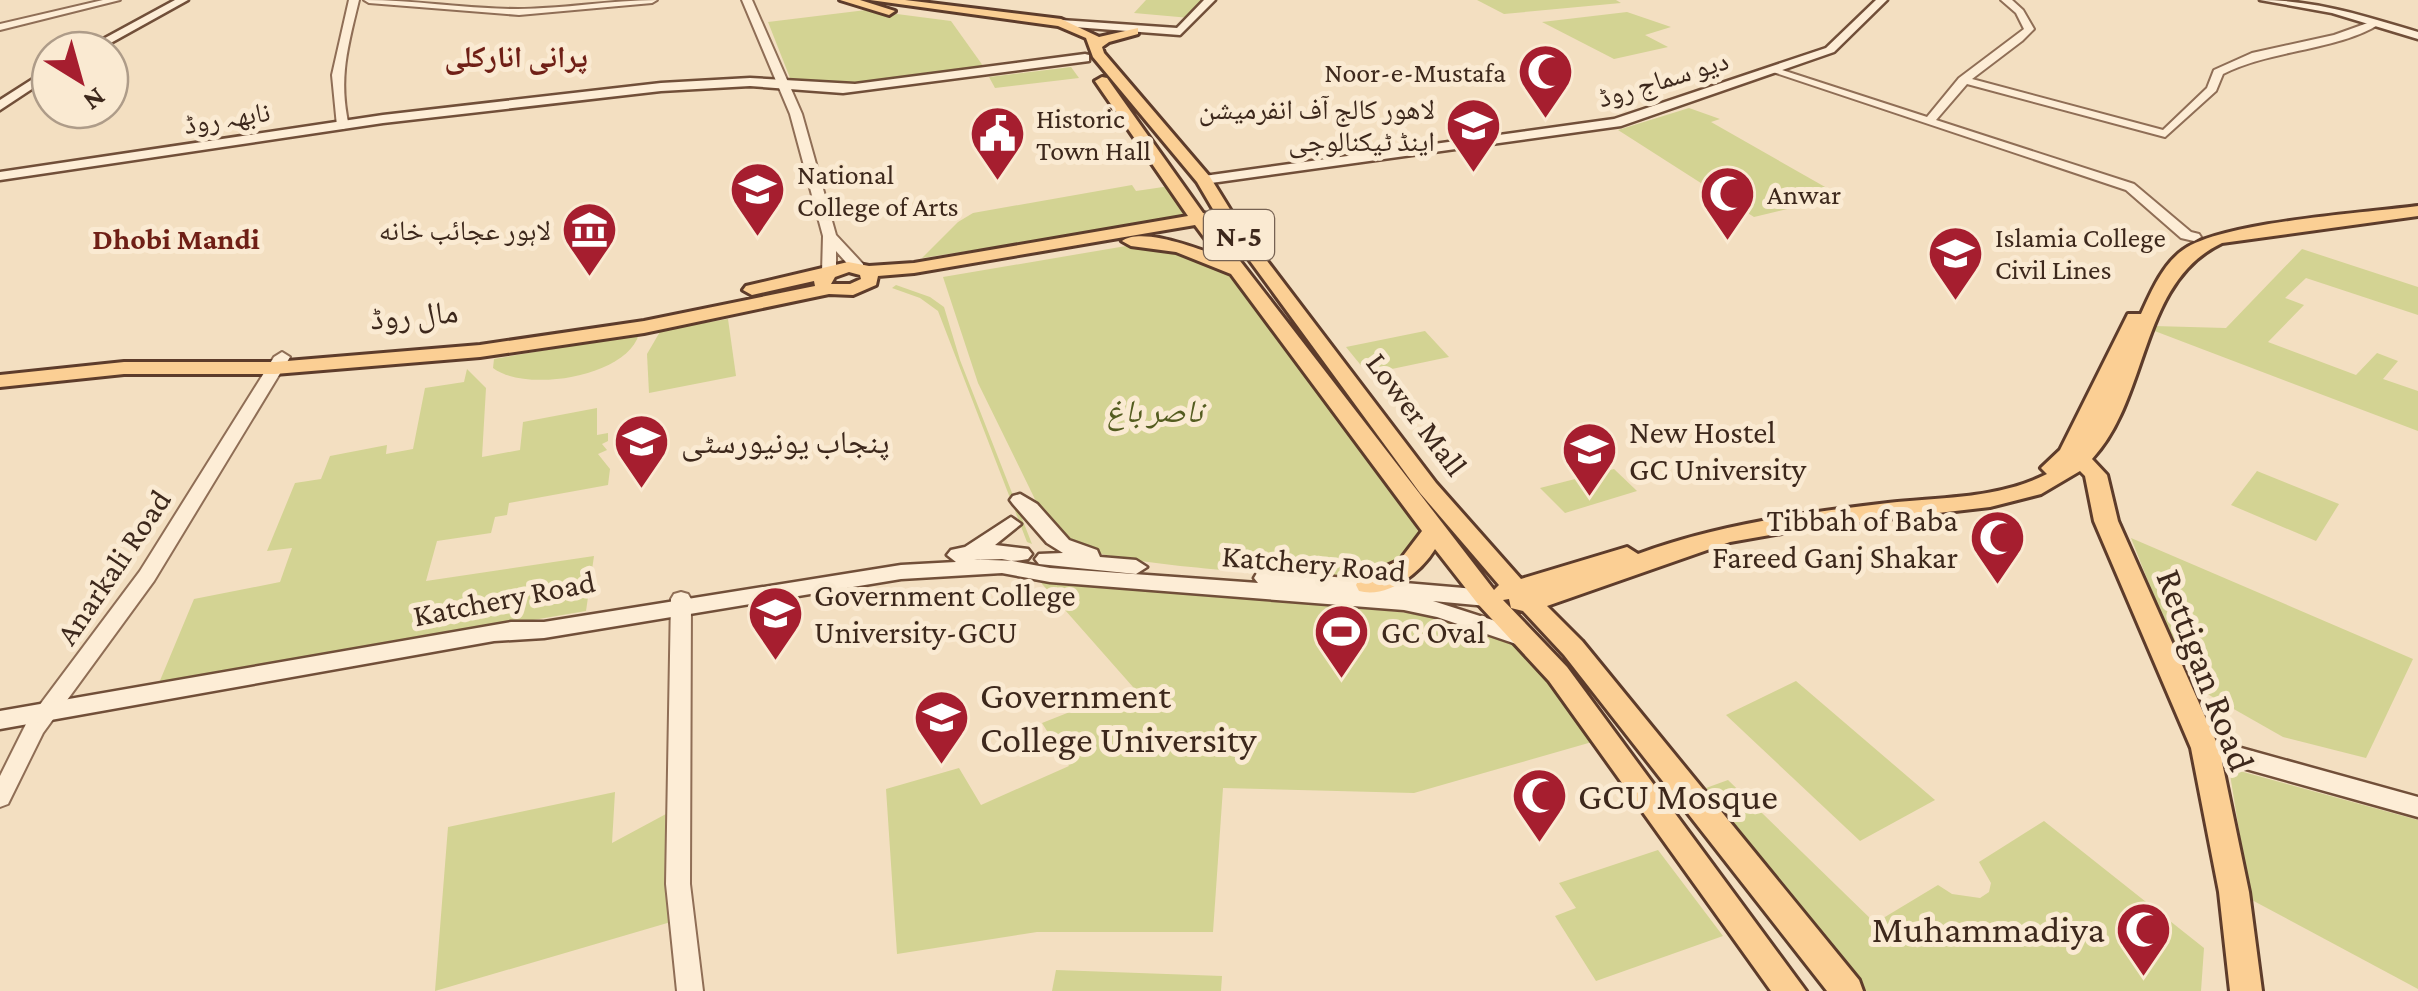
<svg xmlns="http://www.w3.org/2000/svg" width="2418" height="991" viewBox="0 0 2418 991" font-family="'Crimson Pro','Noto Naskh Arabic',serif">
<rect width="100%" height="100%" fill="#f3dfc1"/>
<g fill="#d3d393">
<polygon points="1146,0 1206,0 1190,18 1134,13"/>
<polygon points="1477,0 1616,0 1621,3 1504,14"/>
<polygon points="866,10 951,21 986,70 855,84 792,83 768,22"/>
<polygon points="1627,12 1671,27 1645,35 1668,47 1614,59 1542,22"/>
<polygon points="1071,67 1079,78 995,88 989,77"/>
<polygon points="1689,108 1720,119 1711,122 1841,196 1754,217 1618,130"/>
<polygon points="1132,185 1136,191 1170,186 1188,218 922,258 958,222 973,213"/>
<path d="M1132,245L1163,246L1232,271L1402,504L1419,533L1417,547L1376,580C1312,575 1095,569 1053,536L978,383L943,277Z"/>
<polygon points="2302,249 2418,287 2418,315 2306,278 2285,298 2304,305 2268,342 2356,375 2377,353 2398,361 2383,379 2418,391 2418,431 2152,330 2154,326 2226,328"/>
<polygon points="896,285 930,297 944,307 960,360 1032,544 1027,542 938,311 920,298 892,288"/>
<polygon points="728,319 736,376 649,393 647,354 661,330"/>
<polygon points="1425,331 1449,357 1368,374 1346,347"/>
<path d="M639,334C627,377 526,393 493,368L494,359Z"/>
<polygon points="467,369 486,388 482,457 520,450 523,422 597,408 597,435 608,433 608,441 602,444 607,450 598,454 610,469 608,485 509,503 507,515 495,517 491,533 437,541 426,581 594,556 586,611 159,683 194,599 280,582 292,548 267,551 295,483 321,479 330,456 387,445 386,454 413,449 425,388 464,382"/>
<polygon points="1614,469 1637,491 1565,513 1540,488"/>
<polygon points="2257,471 2339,504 2316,541 2231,505"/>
<polygon points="2131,538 2413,659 2366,758 2283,737 2188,683"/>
<polygon points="1035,576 1439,616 1517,641 1599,740 1414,793 1223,788 1213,932 1037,932 897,954 886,789 959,768 981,805 1069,766 1042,723 1133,687"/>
<polygon points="1796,681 1935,800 1860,841 1726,715"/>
<polygon points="2229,768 2418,820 2418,989 2250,899"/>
<polygon points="1728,780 1875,923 1938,885 1952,894 1980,898 1989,892 1991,883 1979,862 2044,821 2204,948 2201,991 1862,991 1706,788"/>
<polygon points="615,792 612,843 679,807 681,919 435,991 448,827"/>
<polygon points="1658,850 1723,936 1596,981 1555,916 1576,908 1559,883"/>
<polygon points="1056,970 1222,976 1221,991 1052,991"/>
</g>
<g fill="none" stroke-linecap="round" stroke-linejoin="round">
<defs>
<g id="tertiary">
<polygon points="103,0 120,0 0,30 0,24"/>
<path d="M349,0H359C348,46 338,78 349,126L343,129L337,126L332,75Z"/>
<path d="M364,0C416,0 467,9 518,9C564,9 610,0 657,0L652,3L519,15L369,3Z"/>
<polygon points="742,0 752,0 802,114 836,235 863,264 863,270 853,270 836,251 836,272 829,276 822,272 823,236 790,114"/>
<path d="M2001,0H2012L2023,10L2034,29L2022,41L1972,79L2163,130L2207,88L2214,70L2252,53L2334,35L2376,20L2381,23C2338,51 2272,49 2223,74L2216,91L2165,137L1967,84L1936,120L2134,184L2191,232L2199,234L2201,237L2194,241L2181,238L2126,190L1770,71L1779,69L1927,117L1959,78L2024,29L2016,13Z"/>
<polygon points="282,352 290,357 154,581 43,733 8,804 0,807 0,776 27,722 140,571 274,357"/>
<polygon points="681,592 688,594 691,599 690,884 703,991 677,991 666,884 671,599 674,594"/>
</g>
<g id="secondary">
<polygon points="175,0 188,0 98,50 83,50"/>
<polygon points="1204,0 1215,0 1180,35 1061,26 1055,23 1061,20 1177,28"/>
<polygon points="1876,0 1887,0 1834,52 1621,126 1204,184 1197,180 1204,176 1614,119 1826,48"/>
<path d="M2260,0C2315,0 2365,16 2418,32V39L2332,13Z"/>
<polygon points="1085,54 1089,55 1089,61 843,93 750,86 661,91 383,123 0,180 0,172 383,115 661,83 750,78 855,84"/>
<polygon points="50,68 50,77 0,110 0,100"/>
<polygon points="1020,494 1037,504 1069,540 1097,550 1100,557 1136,560 1147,567 1136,574 1039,564 1035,559 1039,554 1063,553 1047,543 1013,504 1010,500 1013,496"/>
<path d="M1011,517L1021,524L995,545L1028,549L1032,554L1028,559C1012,563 992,559 974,560L1002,559L1050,568L1258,583L1254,578L1257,573L1265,571L1487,590L1495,593L1498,598L1495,603L1487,606L1433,601L1533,633L1536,639L1533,645L1525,647L1437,617L1404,610L1050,582L1002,573L901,579L544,638L494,641L0,729V711L511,622H544L901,565L956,562L947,555L951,550L965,547Z"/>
<polygon points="2205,738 2418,797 2418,817 2196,755 2193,748 2196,741"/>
</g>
<g id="primary">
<polygon points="840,0 860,0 895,11 889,15"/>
<path d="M870,0H905L1061,19L1099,37L1138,28V34L1109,42L1102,47L1104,53L1210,177L1239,224L1436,483L1521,579L1627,547L1638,554C1720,524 1803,513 1888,503C1942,497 1998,499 2047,474L2041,468L2060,450L2128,314H2141C2151,292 2163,264 2183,250C2222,222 2364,213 2418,206V216L2222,243C2139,282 2150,397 2092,459L2107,475L2118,521L2219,748L2249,892L2262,991H2230L2219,892L2191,748L2094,521L2085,476L2080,471L2041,494L1990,507L1816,527L1730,542L1547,606L1582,641L1859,980L1863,991H1827L1564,655L1523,611L1511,608L1509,599L1503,600L1567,667L1806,991H1771L1549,681L1478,604L1435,549C1421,572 1388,599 1359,591L1356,585L1359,579L1400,560L1422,531L1231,274L1176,252L1131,246L1122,241C1142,227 1196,248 1218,256L1195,225L914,273L878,276L876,285L853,295L829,294L644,333L480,357L275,374H124L0,387V375L124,362H275L480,345L644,321L815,286L814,281L752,295L743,290L746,286L848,262L869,266L914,263L1188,216L1095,81L1102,77L1107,78L1203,213L1217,216L1197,182L1093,57L1086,38L1058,26ZM1218,217L1420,493L1499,585L1494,590L1210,222ZM849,272L860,275L861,279L850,284H831L835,277Z"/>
</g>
</defs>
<use href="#tertiary" stroke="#8f6e56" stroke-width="4"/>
<use href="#secondary" stroke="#714f39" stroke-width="5"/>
<use href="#primary" stroke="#5d3c2b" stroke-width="6"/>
<use href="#tertiary" fill="#fdedd6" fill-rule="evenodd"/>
<use href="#secondary" fill="#fdedd6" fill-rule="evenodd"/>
<use href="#primary" fill="#fbcf94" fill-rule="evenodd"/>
</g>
<defs>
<symbol id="mosque-pin" viewBox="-11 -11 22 30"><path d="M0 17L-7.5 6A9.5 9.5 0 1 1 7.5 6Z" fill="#a61e2f" stroke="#faead2"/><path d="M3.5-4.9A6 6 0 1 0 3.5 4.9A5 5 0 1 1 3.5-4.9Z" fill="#fff"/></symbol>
<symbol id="university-pin" viewBox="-11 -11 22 30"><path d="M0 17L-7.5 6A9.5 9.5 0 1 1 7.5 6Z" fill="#a61e2f" stroke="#faead2"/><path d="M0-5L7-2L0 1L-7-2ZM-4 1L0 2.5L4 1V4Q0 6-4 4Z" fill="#fff"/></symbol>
<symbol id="civic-pin" viewBox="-11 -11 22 30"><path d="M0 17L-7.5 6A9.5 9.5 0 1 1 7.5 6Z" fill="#a61e2f" stroke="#faead2"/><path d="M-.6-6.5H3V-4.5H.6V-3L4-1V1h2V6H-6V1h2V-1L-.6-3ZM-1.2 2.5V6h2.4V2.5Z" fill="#fff"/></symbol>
<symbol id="museum-pin" viewBox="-11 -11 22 30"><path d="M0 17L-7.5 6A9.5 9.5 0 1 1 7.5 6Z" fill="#a61e2f" stroke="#faead2"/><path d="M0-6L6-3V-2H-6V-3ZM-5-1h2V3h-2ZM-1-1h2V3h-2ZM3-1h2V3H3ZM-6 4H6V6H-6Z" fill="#fff"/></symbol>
<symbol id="stadium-pin" viewBox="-11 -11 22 30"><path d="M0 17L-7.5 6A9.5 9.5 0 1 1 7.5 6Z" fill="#a61e2f" stroke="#faead2"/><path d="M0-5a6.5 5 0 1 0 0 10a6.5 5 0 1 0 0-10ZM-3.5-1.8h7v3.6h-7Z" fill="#fff"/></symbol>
</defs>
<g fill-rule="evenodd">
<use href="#mosque-pin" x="1514" y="40" width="63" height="86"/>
<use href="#university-pin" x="1442" y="94" width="63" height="86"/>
<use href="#civic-pin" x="966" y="102" width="63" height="86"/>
<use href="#university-pin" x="726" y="158" width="63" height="86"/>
<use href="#mosque-pin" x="1696" y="162" width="63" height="86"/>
<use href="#museum-pin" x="558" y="198" width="63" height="86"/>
<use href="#university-pin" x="1924" y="222" width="63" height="86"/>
<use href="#university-pin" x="610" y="410" width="63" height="86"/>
<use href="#university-pin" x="1558" y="418" width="63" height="86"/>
<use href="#mosque-pin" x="1966" y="506" width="63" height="86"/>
<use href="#university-pin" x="744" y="582" width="63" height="86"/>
<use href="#stadium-pin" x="1310" y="600" width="63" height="86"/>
<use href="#university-pin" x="910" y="686" width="63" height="86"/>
<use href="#mosque-pin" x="1508" y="764" width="63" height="86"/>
<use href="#mosque-pin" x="2112" y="898" width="63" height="86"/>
</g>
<g text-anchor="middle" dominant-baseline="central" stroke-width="10" stroke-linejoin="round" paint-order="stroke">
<g font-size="28" fill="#3d281c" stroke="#faead2" text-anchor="start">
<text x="1506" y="72" text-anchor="end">Noor-e-Mustafa</text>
<text x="1435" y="109" text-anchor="end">لاھور کالج آف انفرمیشن<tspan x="1435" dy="32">اینڈ ٹیکنالوجی</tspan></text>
<text x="1036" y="118">Historic<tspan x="1036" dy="32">Town Hall</tspan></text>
<text x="797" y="174">National<tspan x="797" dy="32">College of Arts</tspan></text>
<text x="1767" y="194">Anwar</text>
<text x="551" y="230" text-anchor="end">لاہور عجائب خانه</text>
<text x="1995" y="237">Islamia College<tspan x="1995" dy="32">Civil Lines</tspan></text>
</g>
<g font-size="28" fill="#3d281c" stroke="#faead2">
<text transform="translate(1663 79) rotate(-17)">دیو سماج روڈ</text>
<text transform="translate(227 118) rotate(-9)">نابھہ روڈ</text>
</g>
<g font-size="30" font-weight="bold" fill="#6f1f16" stroke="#faead2">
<text x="516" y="56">پرانی انارکلی</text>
<text x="176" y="238">Dhobi Mandi</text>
</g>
<rect fill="#faead2" stroke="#766253" stroke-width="2.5" x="1204" y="210" width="70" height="50" rx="8"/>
<g font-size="30" font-weight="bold" fill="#3d281c">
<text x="1239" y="235">N-5</text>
</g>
<g font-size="32" fill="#3d281c" stroke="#faead2">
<text transform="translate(414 315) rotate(-5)">مال روڈ</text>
<text transform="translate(1417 414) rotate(53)">Lower Mall</text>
<text transform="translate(1314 563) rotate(5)">Katchery Road</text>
<text transform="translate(113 567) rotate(-56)">Anarkali Road</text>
<text transform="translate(504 598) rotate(-11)">Katchery Road</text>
</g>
<g font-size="32" font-style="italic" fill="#545c20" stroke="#faead2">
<text x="1154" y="411">ناصر باغ</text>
</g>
<g font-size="32" fill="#3d281c" stroke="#faead2" text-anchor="start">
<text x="1629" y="432">New Hostel<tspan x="1629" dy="37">GC University</tspan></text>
<text x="681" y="442">پنجاب یونیورسٹی</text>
<text x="1958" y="520" text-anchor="end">Tibbah of Baba<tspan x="1958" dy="37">Fareed Ganj Shakar</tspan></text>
<text x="814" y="595">Government College<tspan x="814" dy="37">University-GCU</tspan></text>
<text x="1381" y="632">GC Oval</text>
</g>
<g font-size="38" fill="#3d281c" stroke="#faead2">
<text transform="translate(2206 670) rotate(69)">Rettigan Road</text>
</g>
<g font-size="38" fill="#3d281c" stroke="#faead2" text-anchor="start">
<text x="980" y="695">Government<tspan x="980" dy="44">College University</tspan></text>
<text x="1578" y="796">GCU Mosque</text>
<text x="2105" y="929" text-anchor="end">Muhammadiya</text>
</g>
</g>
<g transform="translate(80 80) rotate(143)"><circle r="48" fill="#faead2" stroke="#ae9c89" stroke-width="2.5"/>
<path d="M0-8L18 38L0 25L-18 38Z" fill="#a61e2f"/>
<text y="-15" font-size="28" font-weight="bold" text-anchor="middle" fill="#3d281c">N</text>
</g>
</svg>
